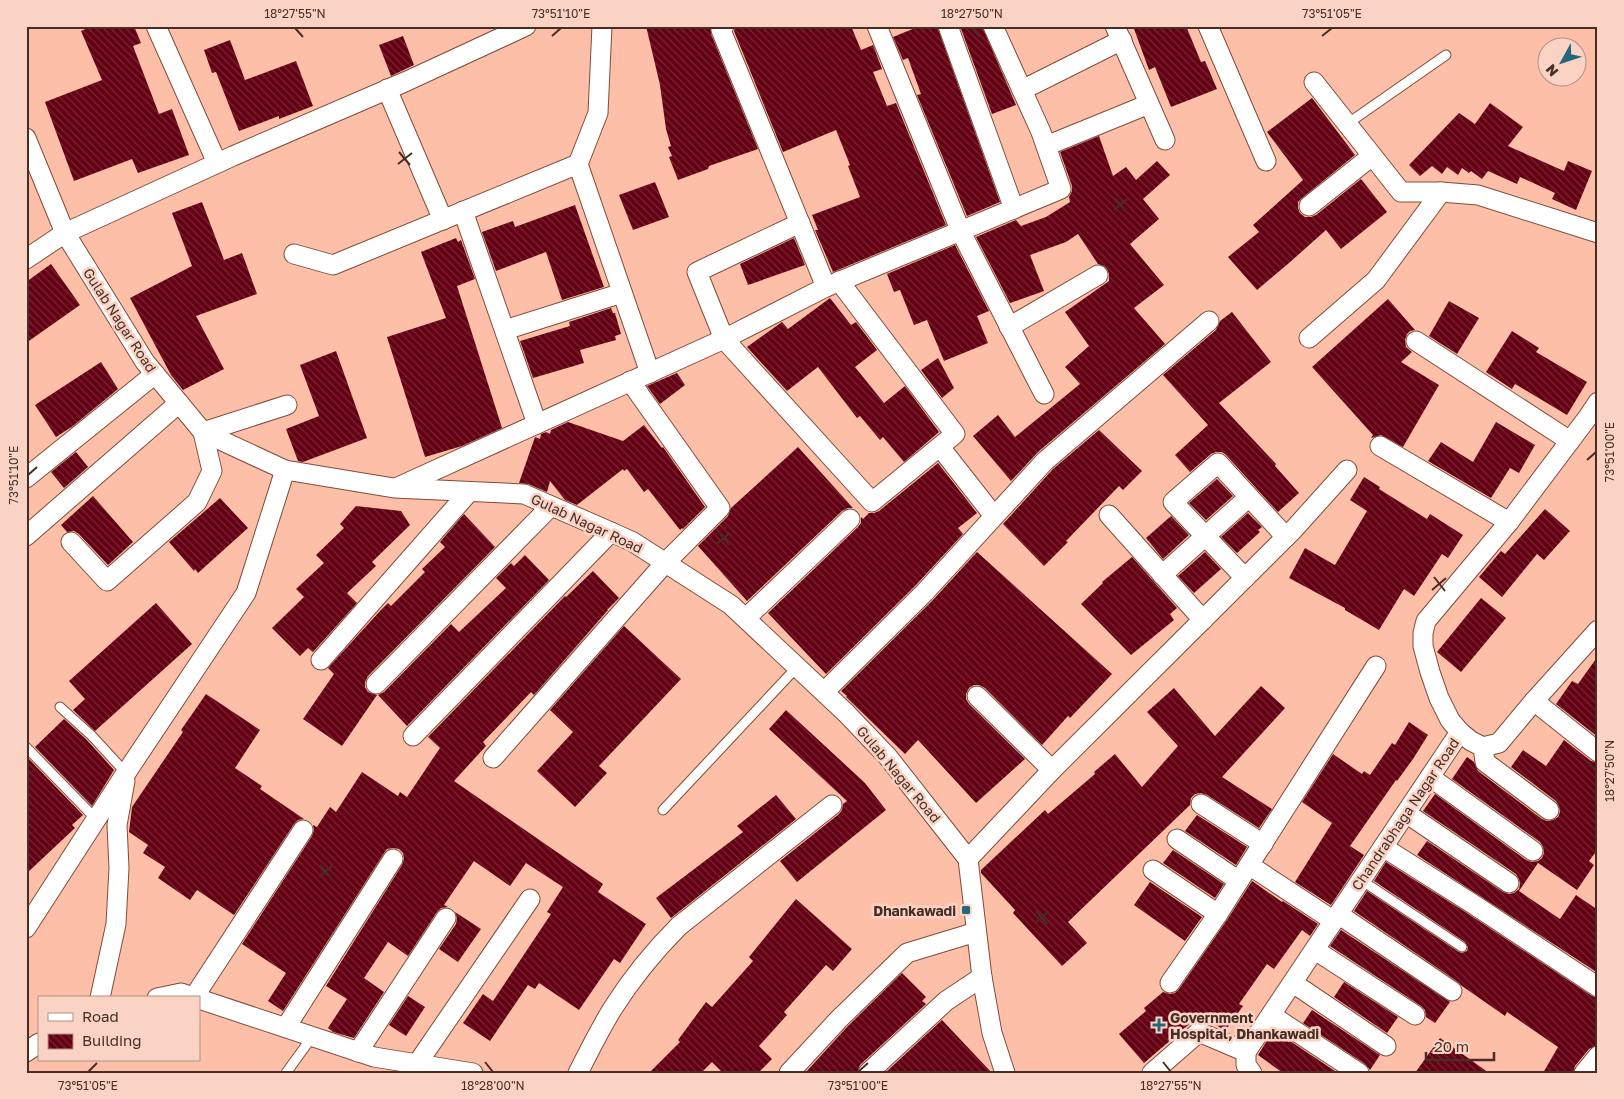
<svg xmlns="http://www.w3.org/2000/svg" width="1624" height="1099" viewBox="0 0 1624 1099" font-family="'Golos Text',sans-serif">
<defs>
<pattern id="building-back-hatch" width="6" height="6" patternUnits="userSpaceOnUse" patternTransform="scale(1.25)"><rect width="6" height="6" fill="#640013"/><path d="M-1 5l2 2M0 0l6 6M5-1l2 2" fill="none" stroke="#782635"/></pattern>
</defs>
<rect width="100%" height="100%" fill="#febfa8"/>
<g fill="url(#building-back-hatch)">
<polygon points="92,26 134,26 141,43 133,46 159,114 172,109 189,155 138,173 132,159 74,181 45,102 102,80 81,31"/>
<polygon points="646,26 711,26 711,34 758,149 709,166 708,169 678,180 669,157 672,156 668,147 671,146 666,129 660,85"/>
<polygon points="735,26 851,26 861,50 873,45 882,69 873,72 887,106 896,103 946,225 833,272 815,230 818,230 812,215 860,197 848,166 850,165 836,130 783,152 734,31"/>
<polygon points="920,26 937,26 1000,202 967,216 917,95 921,94 908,58 903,60 893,37"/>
<polygon points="960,26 982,26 1016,105 992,114"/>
<polygon points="1133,26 1186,26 1201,62 1205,61 1217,89 1171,107 1155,67 1149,70"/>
<polygon points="403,36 414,65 391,76 379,45"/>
<polygon points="230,40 245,80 296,61 313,106 279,119 279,116 239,131 216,72 212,73 204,50"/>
<polygon points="1312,98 1355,155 1302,198 1298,202 1298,208 1300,213 1305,217 1311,217 1316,215 1361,179 1387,212 1341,249 1326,230 1289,263 1257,290 1228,257 1259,232 1253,225 1303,180 1267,132"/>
<polygon points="1490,103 1523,127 1508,146 1564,171 1568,161 1592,171 1576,210 1552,199 1555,193 1520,177 1517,184 1488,171 1482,179 1471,171 1469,173 1462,168 1458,175 1447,167 1442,174 1432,166 1420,176 1409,165 1459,113 1475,124"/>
<polygon points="1099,136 1113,176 1126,167 1136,180 1157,161 1170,175 1143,199 1159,219 1130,244 1164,285 1134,308 1165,344 1038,452 1011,481 973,436 998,415 1015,437 1080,384 1065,367 1089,346 1065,312 1109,281 1109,274 1107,269 1104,266 1098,264 1078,234 1066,242 1030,255 1044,291 1010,303 976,237 1016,220 1021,226 1046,217 1070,202 1069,197 1072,191 1072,186 1060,152"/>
<polygon points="655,182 669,217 633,230 619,195"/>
<polygon points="202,202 224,260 242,253 257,294 196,316 224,369 183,390 171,375 130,298 192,266 172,213"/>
<polygon points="575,205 604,287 562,300 546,252 496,271 482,232 513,221 515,227"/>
<polygon points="456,238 458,242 461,240 475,279 457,286 502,428 462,446 425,457 387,337 446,318 421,252"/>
<polygon points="794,238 805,265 748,285 740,264"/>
<polygon points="955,245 989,311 977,316 988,343 944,361 927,320 914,325 900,290 894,292 887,274"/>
<polygon points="51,264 80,305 26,343 26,282"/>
<polygon points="830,298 851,325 856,322 877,350 855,367 884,403 905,386 939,432 904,462 883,437 880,440 860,416 857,418 818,367 787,391 747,347 782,322 788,329"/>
<polygon points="1388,299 1415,330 1410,331 1407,334 1405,340 1406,347 1412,352 1401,362 1439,385 1403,447 1381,435 1371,438 1373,435 1312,367"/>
<polygon points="1449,301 1479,318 1457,354 1429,336"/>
<polygon points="611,308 613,313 615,313 621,334 615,336 616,340 580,350 584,363 533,378 520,341 570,326 569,322"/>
<polygon points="1232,312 1271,362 1219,403 1276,464 1275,466 1299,493 1278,512 1226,455 1222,452 1216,452 1211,454 1190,472 1175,455 1208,425 1163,375 1216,330 1220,321"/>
<polygon points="1512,331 1539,348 1536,352 1587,382 1567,415 1515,384 1512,389 1486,372"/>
<polygon points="336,351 367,438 303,462 298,461 286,429 319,416 300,365"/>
<polygon points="938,358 954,388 942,398 921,370"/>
<polygon points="101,362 118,389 73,426 56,437 35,405"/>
<polygon points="677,373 685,385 660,404 647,386"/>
<polygon points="568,422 623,441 644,425 662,448 663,447 705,507 683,529 682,528 680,530 648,489 644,492 627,469 624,471 623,469 577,505 565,500 550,481 547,492 528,484 519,483 535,437 540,439 541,434 546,432 550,434 551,430"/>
<polygon points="1496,422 1535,445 1519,473 1510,468 1491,498 1428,461 1441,442 1473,462"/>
<polygon points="1099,430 1142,471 1123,490 1119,486 1066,541 1068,542 1044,566 1003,524 1053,469"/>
<polygon points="798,447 853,508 848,508 842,511 747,601 698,546 728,516 731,508"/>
<polygon points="76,452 88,467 64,488 51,472"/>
<polygon points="938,463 977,513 958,528 963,534 916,585 826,674 768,613 858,527 861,523 861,517 863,519 869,513 874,513 879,511"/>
<polygon points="1364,477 1380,487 1379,489 1427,519 1430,514 1463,535 1448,558 1442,554 1414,596 1404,589 1379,630 1345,610 1345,608 1289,578 1305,548 1335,565 1367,511 1350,500"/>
<polygon points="1217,479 1233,496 1206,520 1189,503"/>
<polygon points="93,496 133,542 108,565 79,534 74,531 67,532 61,525"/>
<polygon points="220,498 248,528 198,573 195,569 194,571 169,542"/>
<polygon points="356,506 401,511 410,525 372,562 376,566 347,593 357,603 313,652 308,648 300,656 272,628 304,597 296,589 324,563 316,555 344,528 340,524"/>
<polygon points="1545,509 1570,531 1544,560 1537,554 1502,597 1479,577 1501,551 1505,554"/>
<polygon points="1248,513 1262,527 1258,530 1260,532 1237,553 1221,537"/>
<polygon points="464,514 495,547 368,676 365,682 365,687 368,692 377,695 342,746 303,719 334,674 328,668 380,611 388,603 391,606 425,572 422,569 445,547 440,542"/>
<polygon points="1171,516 1189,535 1163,559 1146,538"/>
<polygon points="977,552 1112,674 1070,718 1068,716 1042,745 985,688 979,685 974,685 969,688 966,694 966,699 969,704 1025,759 976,803 918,740 905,754 846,697 847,696 841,691 932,601"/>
<polygon points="1205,552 1221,569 1194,593 1178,576"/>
<polygon points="525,555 549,580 407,726 378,695 384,692 451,624 459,632 506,588 496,578 511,563 514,566"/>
<polygon points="1132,557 1177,608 1170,614 1174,620 1131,655 1081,604 1103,583 1102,582"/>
<polygon points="593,571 619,598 607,610 608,610 534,695 531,692 483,742 486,746 454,781 603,884 598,892 646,924 620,963 614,959 579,1010 539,983 535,989 528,985 490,1041 463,1023 483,994 493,1001 551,914 547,912 563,887 526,863 510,886 474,861 444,905 448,907 441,908 437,912 408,956 388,942 364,978 384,992 354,1038 333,1032 328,1028 347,999 326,986 402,865 404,859 403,853 399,849 393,848 387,849 384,853 283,1011 268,1001 286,973 242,944 312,836 314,830 313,825 317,827 330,807 336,812 362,772 398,796 400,792 407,797 440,748 428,737 565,596 566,597"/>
<polygon points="1481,598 1506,618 1461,672 1437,652"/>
<polygon points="156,603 192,644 95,731 73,710 85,699 69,681"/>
<polygon points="624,626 681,679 599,766 607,773 575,807 537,771 573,732 550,710"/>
<polygon points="1598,656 1598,737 1556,704 1572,681 1578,684"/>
<polygon points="1261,686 1285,708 1222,777 1272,809 1259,828 1207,795 1201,793 1195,794 1191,798 1190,805 1068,922 1087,943 1062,966 1013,913 1015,910 981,873 981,870 1045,810 1048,814 1095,774 1094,772 1115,754 1142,787 1178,746 1147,712 1174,688 1215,736"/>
<polygon points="206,694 260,730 235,768 262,786 260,789 304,819 298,820 294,824 234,915 197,890 190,900 158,878 165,867 143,853 148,845 129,832 132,807 183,732 181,730"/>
<polygon points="786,710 865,783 886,810 797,882 780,861 839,814 842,810 843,804 847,801 769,729"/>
<polygon points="64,719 86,739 114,770 92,806 35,747"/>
<polygon points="1409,722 1428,735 1413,759 1397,781 1396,780 1350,846 1364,855 1331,905 1295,882 1332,823 1302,802 1333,754 1362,774 1364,771 1370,775 1392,743 1395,745"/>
<polygon points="1564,740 1591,761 1598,763 1598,849 1589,861 1594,865 1577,890 1538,863 1519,891 1560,919 1576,895 1598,910 1598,973 1417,855 1427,841 1503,892 1509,894 1514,893 1519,889 1520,884 1519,879 1516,874 1423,811 1435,794 1526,860 1532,862 1538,861 1542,858 1544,853 1543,847 1540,842 1452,779 1467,757 1474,762 1478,771 1542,819 1547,821 1553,820 1558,817 1560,812 1559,806 1556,801 1511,767 1523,750 1546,766"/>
<polygon points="26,756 83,815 72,825 75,828 26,874"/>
<polygon points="776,795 796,819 671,918 656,898 743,832 737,826"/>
<polygon points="1197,815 1247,847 1236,865 1185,831"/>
<polygon points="1173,850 1224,884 1215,898 1163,863"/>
<polygon points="1386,862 1467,913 1592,996 1598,998 1598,1045 1589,1049 1575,1066 1573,1073 1543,1073 1558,1047 1507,1012 1505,1016 1462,986 1458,982 1354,911 1367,891 1459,952 1462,953 1467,951 1468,947 1465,942 1374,881"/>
<polygon points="1252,881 1282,902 1283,901 1318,924 1310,936 1302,930 1274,969 1267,964 1239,1004 1243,1006 1225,1031 1201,1014 1144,1063 1119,1034 1146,1011 1144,1008 1163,992 1170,994 1175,993 1179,989 1227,920"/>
<polygon points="1150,882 1202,917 1185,941 1134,905"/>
<polygon points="796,899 852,949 833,971 826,965 784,1012 787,1015 759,1046 772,1059 758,1073 723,1073 712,1062 701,1073 649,1073 680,1042 678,1040 706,1002 712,1007 753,961 749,957"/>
<polygon points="455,912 481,929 458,962 439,949 456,924 457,918"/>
<polygon points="1341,930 1450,1002 1435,1023 1426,1017 1425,1010 1421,1006 1330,946"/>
<polygon points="902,973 926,997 922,1001 926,1004 860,1065 857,1073 805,1073 847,1027"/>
<polygon points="1344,982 1398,1017 1387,1033 1334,997"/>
<polygon points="408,996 425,1007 406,1036 389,1025"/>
<polygon points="1312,1010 1380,1055 1370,1070 1365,1064 1303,1023"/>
<polygon points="942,1020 992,1073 885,1073"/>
<polygon points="1273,1031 1289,1042 1290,1041 1338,1073 1283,1073 1258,1055"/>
<polygon points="1440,1038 1489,1073 1415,1073"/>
</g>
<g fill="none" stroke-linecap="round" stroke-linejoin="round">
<defs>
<g id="service">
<polyline points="1347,124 1446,55"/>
<polyline points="60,707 92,736 126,773"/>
<polyline points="26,747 96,819"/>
<polyline points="663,810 797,667"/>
<polyline points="1361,880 1462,947"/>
<polyline points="286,1073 312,1037"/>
</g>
<g id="minor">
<polyline points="156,26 217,163"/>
<polyline points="602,26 598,113 578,164 650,373"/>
<polyline points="724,26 721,30 826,287"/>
<polyline points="877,26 961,232 1044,394"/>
<polyline points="948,26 1014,209"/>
<polyline points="1115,26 1165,140"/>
<polyline points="1208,26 1266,161"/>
<polyline points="1314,82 1401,192 1441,192 1478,195 1598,233"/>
<polyline points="387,89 443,220"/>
<polyline points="1022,90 1122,40"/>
<polyline points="26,138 65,233 145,362 203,432 285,470 394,488 524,494 611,532 633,542 731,605 846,713 888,757 968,859 982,977 992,1033 1005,1073"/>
<polyline points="1046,146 1149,104"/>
<polyline points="1309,206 1372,156"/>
<polyline points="463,211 537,424"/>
<polyline points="800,223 697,272 724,339 872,502 955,434 839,281"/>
<polyline points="294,254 333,265 578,164"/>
<polyline points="26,259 65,233 233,156 407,81 526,26"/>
<polyline points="1009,327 1098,275"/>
<polyline points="505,330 622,293"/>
<polyline points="1309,338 1376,280 1441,192"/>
<polyline points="1416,341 1570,441"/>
<polyline points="1598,402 1588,417 1509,522 1426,621 1423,633 1423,646 1430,672 1439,698 1450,720 1460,732 1471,741 1483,747 1499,743 1534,701 1598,630"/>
<polyline points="1380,446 1509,522"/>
<polyline points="940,447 994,516"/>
<polyline points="26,478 155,374"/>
<polyline points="398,487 724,339 826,287 1061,189 1041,132 993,26"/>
<polyline points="1109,515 1203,620"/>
<polyline points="26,536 179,403"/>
<polyline points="71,542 107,581 197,502 212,471 203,432 287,405"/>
<polyline points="1162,575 1249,497"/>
<polyline points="1245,578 1173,502 1218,463 1286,537"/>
<polyline points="746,618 850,519"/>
<polyline points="321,660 469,492"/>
<polyline points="376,684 551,506"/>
<polyline points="824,692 924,593 1045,461 1209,321"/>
<polyline points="977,696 1052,770"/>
<polyline points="1534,701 1598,752"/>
<polyline points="413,736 611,532"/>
<polyline points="1483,747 1485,762 1549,810"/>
<polyline points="493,758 665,563 720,508 630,381"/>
<polyline points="1430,777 1533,851"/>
<polyline points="1201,804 1263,844"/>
<polyline points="1406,813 1509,883"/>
<polyline points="1177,839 1239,881"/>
<polyline points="1383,847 1473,904 1598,987"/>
<polyline points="968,859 1052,770 1294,529 1347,470"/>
<polyline points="1153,870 1218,914 1249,865"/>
<polyline points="1338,914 1452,991"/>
<polyline points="1334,921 1249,865 1376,666"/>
<polyline points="26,928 126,773 246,593 285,470"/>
<polyline points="1315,950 1415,1015"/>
<polyline points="1170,983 1218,914"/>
<polyline points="1293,983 1386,1046"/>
<polyline points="194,997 303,830"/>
<polyline points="100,998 116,924 119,868 117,825 125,781"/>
<polyline points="157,998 181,993 195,998"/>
<polyline points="199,999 374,1057 473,1073"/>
<polyline points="1271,1015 1359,1073"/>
<polyline points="286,1027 393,859"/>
<polyline points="26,1052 39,1043"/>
<polyline points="358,1052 446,918"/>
<polyline points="1246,1052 1460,732"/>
<polyline points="1246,1052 1246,1065 1252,1073"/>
<polyline points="417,1064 530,899"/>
<path d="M578,1073C589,1051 600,1029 613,1008C632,978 654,951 679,926L832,805"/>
<polyline points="789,1073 839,1019 907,953 976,932"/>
<polyline points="868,1073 946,1001 982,977"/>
<polyline points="1152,1073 1199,1032 1246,1052"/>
<polyline points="1584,1073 1598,1056"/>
</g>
</defs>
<use href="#service" stroke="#814c38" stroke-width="11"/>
<use href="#minor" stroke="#814c38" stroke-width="21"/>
<use href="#service" stroke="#fff" stroke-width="9"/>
<use href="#minor" stroke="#fff" stroke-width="19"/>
</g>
<path fill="none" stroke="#472e25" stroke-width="2" d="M295,28L303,37M972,28L980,37M552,36L561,28M1322,36L1332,28M399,152L410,165M398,164L412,153M1115,198L1126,211M1114,210L1127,199M1587,460L1596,452M28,475L37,467M718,531L729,545M716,544L730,533M1434,577L1445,591M1432,590L1446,578M1588,762L1596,771M320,865L331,878M319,877L332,866M1036,911L1047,924M1035,923L1048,912M485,1062L493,1072M1163,1062L1171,1072M88,1072L97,1063M858,1072L868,1063"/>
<g fill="#26687b" stroke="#fad3c5" stroke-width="2">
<rect x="961" y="905" width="10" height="10" rx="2.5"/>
<path d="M1156.5 1017.5h5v5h5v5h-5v5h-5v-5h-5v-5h5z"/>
</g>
<g text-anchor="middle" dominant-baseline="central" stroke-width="5" stroke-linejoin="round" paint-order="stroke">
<g font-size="14" fill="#472e25" stroke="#fad3c5">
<text transform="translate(120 320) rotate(57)">Gulab Nagar Road</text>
<text transform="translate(587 523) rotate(25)">Gulab Nagar Road</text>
<text transform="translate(899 774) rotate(50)">Gulab Nagar Road</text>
<text transform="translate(1405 814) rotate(-56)">Chandrabhaga Nagar Road</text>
</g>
<g font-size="14" font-weight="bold" fill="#472e25" stroke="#fad3c5" text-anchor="end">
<text x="956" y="910">Dhankawadi</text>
<text x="1170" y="1017" text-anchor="start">Government<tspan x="1170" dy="16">Hospital, Dhankawadi</tspan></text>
</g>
</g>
<rect width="1624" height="1099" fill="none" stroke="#fad3c5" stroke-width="55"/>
<rect x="38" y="996" width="162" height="65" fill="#fad3c5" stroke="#b29185"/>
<rect x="48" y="1013" width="25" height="8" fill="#ffffff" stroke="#b29185"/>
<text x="82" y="1022" font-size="15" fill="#472e25">Road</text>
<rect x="48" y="1034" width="25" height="15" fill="url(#building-back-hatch)" stroke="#b29185"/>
<text x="82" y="1046" font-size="15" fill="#472e25">Building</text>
<g transform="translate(1562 62) rotate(230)"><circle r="24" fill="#fad3c5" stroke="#b29185"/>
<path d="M0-4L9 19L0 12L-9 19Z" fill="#26687b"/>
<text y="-8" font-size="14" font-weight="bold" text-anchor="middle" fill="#472e25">N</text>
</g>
<path d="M1426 1052v8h68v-8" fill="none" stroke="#472e25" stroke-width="2.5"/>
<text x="1434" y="1052" font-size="15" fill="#472e25" stroke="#fad3c5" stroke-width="4" paint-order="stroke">20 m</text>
<rect x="28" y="28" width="1568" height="1044" fill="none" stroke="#472e25" stroke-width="2"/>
<g font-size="12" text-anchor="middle" fill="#472e25">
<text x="295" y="18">18°27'55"N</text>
<text x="561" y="18">73°51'10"E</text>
<text x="972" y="18">18°27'50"N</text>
<text x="1332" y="18">73°51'05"E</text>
<text transform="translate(1610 452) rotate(-90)" y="4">73°51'00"E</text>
<text transform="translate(14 475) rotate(-90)" y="4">73°51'10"E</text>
<text transform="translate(1610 771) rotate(-90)" y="4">18°27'50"N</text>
<text x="88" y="1090">73°51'05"E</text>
<text x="493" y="1090">18°28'00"N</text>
<text x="858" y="1090">73°51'00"E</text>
<text x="1171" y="1090">18°27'55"N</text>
</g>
</svg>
